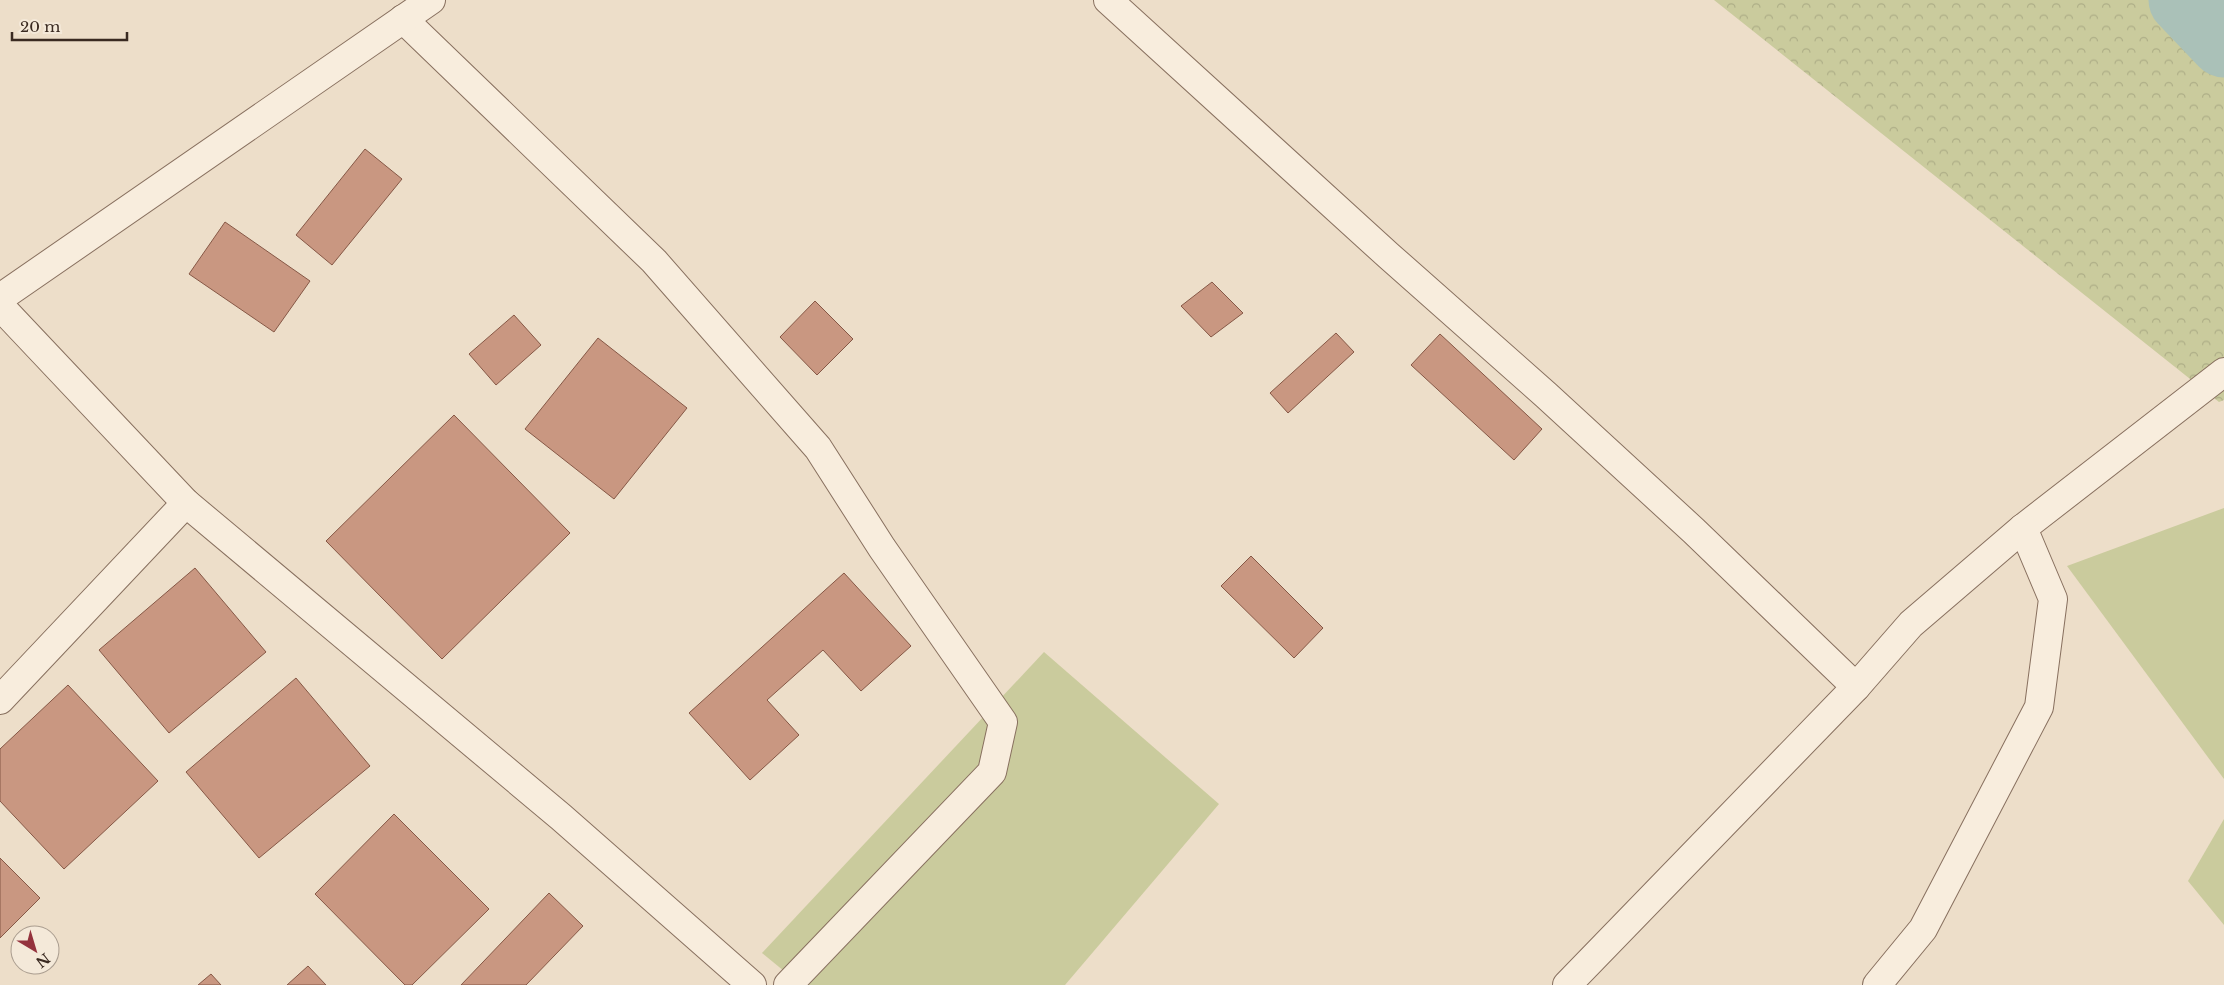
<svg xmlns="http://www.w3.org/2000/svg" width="2224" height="985" viewBox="0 0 2224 985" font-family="'Libre Baskerville',serif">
<defs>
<pattern id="forest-crowns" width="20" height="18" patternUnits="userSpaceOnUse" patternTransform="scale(1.25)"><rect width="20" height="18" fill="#cacb9d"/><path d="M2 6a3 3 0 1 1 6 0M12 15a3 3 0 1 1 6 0" fill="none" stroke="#aeae87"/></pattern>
</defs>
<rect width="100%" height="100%" fill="#eddec9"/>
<g fill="#cacb9d">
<polygon points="2224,508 2224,779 2067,566"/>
<polygon points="1044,652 1219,804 1065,985 801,985 762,953"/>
<polygon points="2224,819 2224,925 2188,881"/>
</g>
<polygon fill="url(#forest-crowns)" points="1714,0 2224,0 2224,400 2219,402"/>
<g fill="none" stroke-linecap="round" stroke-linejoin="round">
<polyline stroke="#aac1b8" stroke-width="69" points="2183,0 2224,43"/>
</g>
<g fill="#c99781" stroke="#865846">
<polygon points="365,149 402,179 332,265 296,235"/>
<polygon points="225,222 310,281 274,332 189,274"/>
<polygon points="1212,282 1243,313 1211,337 1181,306"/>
<polygon points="815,301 853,339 817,375 780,337"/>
<polygon points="514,315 541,345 496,385 469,354"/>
<polygon points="1336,333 1354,352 1288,413 1270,393"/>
<polygon points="1440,334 1542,429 1514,460 1411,365"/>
<polygon points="598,338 687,408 614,499 525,429"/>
<polygon points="454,415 570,533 442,659 326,541"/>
<polygon points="1251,556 1323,628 1294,658 1221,586"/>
<polygon points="195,568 266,652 169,733 99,650"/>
<polygon points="844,573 911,646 861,691 823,650 767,700 799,735 750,780 689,713"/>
<polygon points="296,678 370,766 259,858 186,772"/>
<polygon points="68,685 158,781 64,869 0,801 0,749"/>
<polygon points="394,814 489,909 412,985 405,985 315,894"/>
<polygon points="0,858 40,898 0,938"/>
<polygon points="549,893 583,926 526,985 461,985"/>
<polygon points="308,966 326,985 287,985"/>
<polygon points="211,974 221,985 198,985"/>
</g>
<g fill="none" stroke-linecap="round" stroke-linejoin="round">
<defs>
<g id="minor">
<polyline points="1108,0 1389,256 1546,395 1694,531 1856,687"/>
<polyline points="403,19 654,261 818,448 882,548 1003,722 992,772 788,985"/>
<polyline points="0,298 431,0"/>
<polyline points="0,306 186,503 561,817 752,985"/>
<polyline points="0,700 186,503"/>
<polyline points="1567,985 1856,687 1911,624 2023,528 2224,372"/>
<polyline points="1877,985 1923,929 2039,707 2053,599 2023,528"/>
</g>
</defs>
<use href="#minor" stroke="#88705f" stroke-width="30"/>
<use href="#minor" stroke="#f8eddd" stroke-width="28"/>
</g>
<g transform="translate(35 950) rotate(142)"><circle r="24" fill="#f4e9d9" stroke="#aa9d8f"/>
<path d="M0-4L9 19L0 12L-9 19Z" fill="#94323d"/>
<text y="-8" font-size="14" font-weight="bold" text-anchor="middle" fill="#3a2a21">N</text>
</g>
<path d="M12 32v8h115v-8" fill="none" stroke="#3a2a21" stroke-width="2.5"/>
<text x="20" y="32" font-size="15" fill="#3a2a21" stroke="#f4e9d9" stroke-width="4" paint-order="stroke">20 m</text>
</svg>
